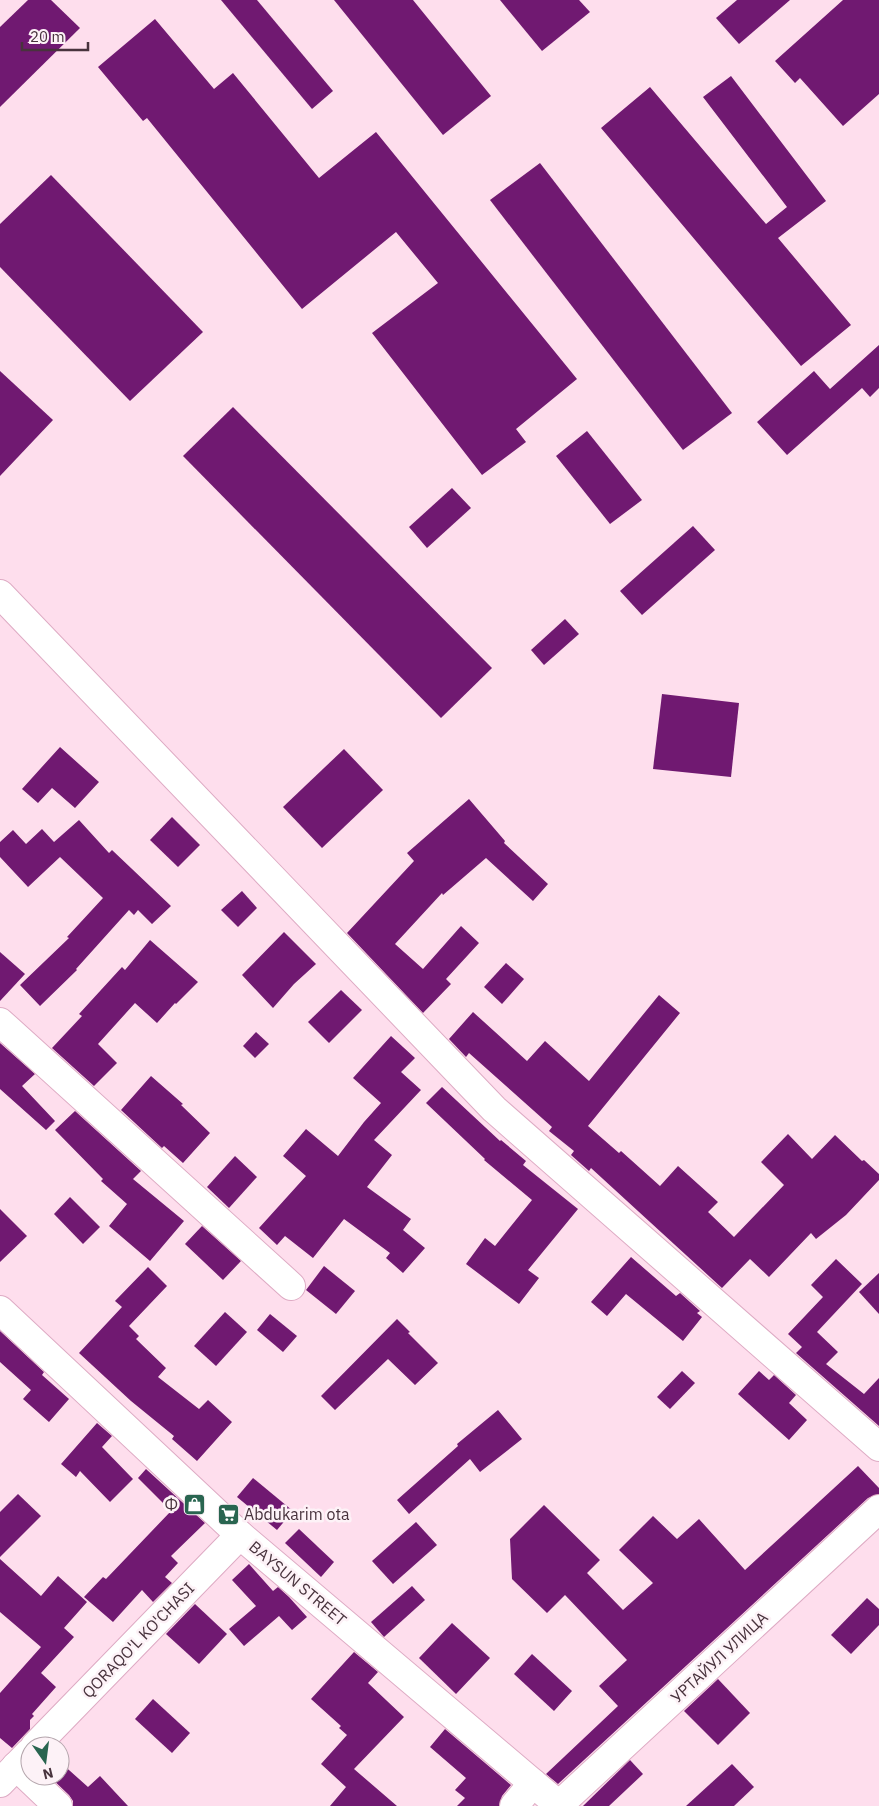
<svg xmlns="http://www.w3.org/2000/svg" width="879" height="1806" viewBox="0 0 879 1806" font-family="'IBM Plex Sans',sans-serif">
<rect width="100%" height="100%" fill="#fedeed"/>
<g fill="#701971">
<polygon points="28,0 51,0 80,28 0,107 0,27"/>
<polygon points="221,0 257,0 333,91 312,109"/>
<polygon points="334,0 413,0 491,96 443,135"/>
<polygon points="500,0 579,0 590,12 542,51"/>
<polygon points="737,0 790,0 739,44 716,18"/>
<polygon points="843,0 879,0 879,94 843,126 800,78 795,83 775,61"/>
<polygon points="155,19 214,89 233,73 319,178 376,132 577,379 516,429 526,442 482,475 372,333 438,283 396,232 302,309 147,118 143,121 98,67"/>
<polygon points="731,76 826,201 778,238 851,325 801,366 601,128 650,87 766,224 787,207 703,97"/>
<polygon points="540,163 732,413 683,450 490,200"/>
<polygon points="51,175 203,332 130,401 0,267 0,224"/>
<polygon points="879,345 879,388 870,397 862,388 787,455 757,422 814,371 830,389"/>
<polygon points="0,371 53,420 0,476"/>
<polygon points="233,407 492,668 441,718 183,456"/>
<polygon points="587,431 642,500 610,524 556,456"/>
<polygon points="452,488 471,508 427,548 409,527"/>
<polygon points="693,526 715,550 642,615 620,591"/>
<polygon points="565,619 579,634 544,665 531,650"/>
<polygon points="662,694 739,703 731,777 653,769"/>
<polygon points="60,747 99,782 75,808 52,788 38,803 22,789"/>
<polygon points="344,749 383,790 322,848 283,807"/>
<polygon points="469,799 505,841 504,843 548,884 533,901 486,858 443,895 442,893 395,944 423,969 461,926 479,943 446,979 451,984 423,1013 347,933 414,861 407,853"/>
<polygon points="172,817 200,845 178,867 150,840"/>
<polygon points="79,820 109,853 112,850 171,906 152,924 138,910 134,915 129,910 76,969 77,970 40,1006 20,985 69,938 67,937 103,898 60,857 28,887 0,857 0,842 13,830 26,844 42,829 54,842"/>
<polygon points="242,891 257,908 238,927 221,910"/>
<polygon points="284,932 316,964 294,984 273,1008 242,975"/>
<polygon points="150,940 198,982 176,1004 175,1003 157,1023 135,1003 98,1044 117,1063 94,1086 52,1048 82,1016 79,1014 122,967 125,970"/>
<polygon points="0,952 25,974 0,1001"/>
<polygon points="506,963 524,979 502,1004 484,987"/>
<polygon points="341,990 362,1010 329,1043 308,1022"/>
<polygon points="659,995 680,1013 588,1126 619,1153 621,1151 660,1186 678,1166 718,1202 708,1212 734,1237 784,1185 761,1162 788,1134 812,1159 835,1135 862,1161 864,1160 879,1174 879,1180 846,1215 816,1239 811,1233 769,1277 750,1259 722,1288 591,1168 589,1171 571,1155 574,1151 549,1131 552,1127 469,1053 466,1057 449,1039 473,1012 527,1061 545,1041 589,1081"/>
<polygon points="256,1032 269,1044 255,1058 243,1046"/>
<polygon points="391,1036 415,1058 401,1072 421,1090 374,1140 392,1155 367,1187 411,1219 403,1230 425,1248 403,1273 386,1258 390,1253 344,1219 313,1258 285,1236 277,1245 259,1228 306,1176 283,1156 306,1129 338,1156 364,1122 381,1103 353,1078"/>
<polygon points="0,1043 35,1074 22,1086 55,1121 46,1130 0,1089"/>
<polygon points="151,1076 183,1104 181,1105 210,1133 183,1163 164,1146 162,1148 121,1110"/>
<polygon points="442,1087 500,1141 501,1140 526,1161 523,1165 578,1209 528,1270 539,1278 519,1304 466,1264 485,1238 495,1246 532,1200 484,1160 485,1159 426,1103"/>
<polygon points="75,1111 141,1171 133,1179 184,1221 150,1261 109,1226 127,1204 101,1181 103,1179 55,1130"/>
<polygon points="235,1156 257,1177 229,1208 207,1187"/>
<polygon points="70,1197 100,1227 83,1244 54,1214"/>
<polygon points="0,1209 27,1236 0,1262"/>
<polygon points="202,1226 241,1261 223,1280 185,1244"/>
<polygon points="631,1257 676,1296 680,1293 700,1311 697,1313 702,1317 683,1341 626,1294 607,1316 591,1302"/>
<polygon points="836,1259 862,1284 817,1332 838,1352 826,1364 864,1394 879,1378 879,1426 796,1353 802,1347 788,1334 823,1297 811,1285"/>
<polygon points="324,1266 355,1291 336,1314 306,1290"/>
<polygon points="148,1267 167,1286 129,1326 139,1336 136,1339 166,1368 158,1377 199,1409 208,1400 232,1422 197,1461 172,1439 174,1436 131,1401 79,1353 122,1307 115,1301"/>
<polygon points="879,1273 879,1314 859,1292"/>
<polygon points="225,1312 247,1332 216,1366 194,1346"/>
<polygon points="270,1314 297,1336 283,1352 257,1330"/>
<polygon points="397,1319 410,1332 408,1333 438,1363 415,1385 388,1359 335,1410 321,1396"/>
<polygon points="0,1331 44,1372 42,1375 69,1399 49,1422 23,1399 31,1390 0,1362"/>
<polygon points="682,1371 695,1383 670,1409 657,1397"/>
<polygon points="759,1371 769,1380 774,1375 796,1395 789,1403 807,1420 789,1440 738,1394"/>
<polygon points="498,1410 522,1439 480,1472 470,1459 409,1514 397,1500 458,1446 457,1444"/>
<polygon points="97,1423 112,1436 102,1447 133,1479 110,1502 80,1471 76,1477 61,1464"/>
<polygon points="858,1466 879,1488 879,1494 868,1498 558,1784 546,1774 618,1706 599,1686 627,1660 565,1595 547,1613 512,1579 510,1539 544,1505 600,1560 587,1573 623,1610 653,1583 619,1550 653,1516 677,1539 699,1519 745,1570"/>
<polygon points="146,1469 205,1523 171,1556 178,1563 165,1577 172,1583 153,1602 142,1590 113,1622 84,1597 103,1577 106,1579 171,1511 138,1478"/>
<polygon points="253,1478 293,1511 277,1530 237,1497"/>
<polygon points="18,1494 41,1516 0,1557 0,1512"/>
<polygon points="416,1522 437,1545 393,1584 372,1561"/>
<polygon points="299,1529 334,1562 321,1577 285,1543"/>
<polygon points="0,1559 41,1596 58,1576 87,1602 64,1628 74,1637 41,1673 56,1687 32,1714 34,1716 30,1720 30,1729 12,1748 0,1738 0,1693 41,1647 0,1612"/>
<polygon points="249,1564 273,1591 278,1587 289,1597 307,1617 292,1630 279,1616 244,1646 229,1629 256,1606 232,1580"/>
<polygon points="412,1586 425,1600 384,1637 371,1622"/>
<polygon points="867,1598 879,1609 879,1625 851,1654 831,1635"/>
<polygon points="195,1604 227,1634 199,1664 166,1634"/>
<polygon points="452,1623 490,1658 456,1694 419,1658"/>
<polygon points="354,1652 378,1672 368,1683 404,1717 354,1769 397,1806 330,1806 346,1787 321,1764 347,1735 339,1728 341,1726 311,1699"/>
<polygon points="532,1654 572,1691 554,1711 514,1674"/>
<polygon points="718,1679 750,1713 718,1745 684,1711"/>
<polygon points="153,1699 190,1733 172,1753 135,1719"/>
<polygon points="445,1729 511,1785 502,1796 499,1806 457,1806 465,1798 455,1790 466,1778 430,1747"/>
<polygon points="630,1760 643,1774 609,1806 583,1806"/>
<polygon points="60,1762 88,1787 100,1776 128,1806 73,1806 73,1801 69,1795 49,1776 60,1776"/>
<polygon points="732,1764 754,1787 734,1806 686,1806"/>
</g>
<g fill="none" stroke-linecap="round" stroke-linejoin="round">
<defs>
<g id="minor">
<polyline points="0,594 494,1109 879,1447"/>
<polyline points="0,1022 291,1286"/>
<polyline points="0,1310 240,1535 560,1806"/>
<polyline points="35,1746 240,1535"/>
<polyline points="16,1766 58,1806"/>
<polyline points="0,1783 29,1753"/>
<polyline points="559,1805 879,1509"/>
<polyline points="514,1806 533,1783"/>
</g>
</defs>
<use href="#minor" stroke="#deabc4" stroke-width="30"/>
<use href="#minor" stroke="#fff" stroke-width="28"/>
</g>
<defs>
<symbol id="shop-square" viewBox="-11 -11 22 22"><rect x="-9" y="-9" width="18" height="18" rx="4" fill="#296550" stroke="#fdf2f7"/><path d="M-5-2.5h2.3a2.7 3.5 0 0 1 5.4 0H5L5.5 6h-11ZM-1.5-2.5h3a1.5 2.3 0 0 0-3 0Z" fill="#fff"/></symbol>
<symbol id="supermarket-square" viewBox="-11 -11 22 22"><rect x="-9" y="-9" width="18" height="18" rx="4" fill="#296550" stroke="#fdf2f7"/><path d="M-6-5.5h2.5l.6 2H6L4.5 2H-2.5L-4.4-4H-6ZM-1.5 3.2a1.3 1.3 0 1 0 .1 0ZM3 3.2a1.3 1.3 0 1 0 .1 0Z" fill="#fff"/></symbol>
</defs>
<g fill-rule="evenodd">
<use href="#shop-square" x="182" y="1492" width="25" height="25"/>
<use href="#supermarket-square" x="216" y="1502" width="25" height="25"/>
</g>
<g text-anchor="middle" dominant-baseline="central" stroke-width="5" stroke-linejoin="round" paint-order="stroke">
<g font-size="16" fill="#48333d" stroke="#fdf2f7" text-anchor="end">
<text x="178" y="1504">Ф</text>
<text x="244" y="1514" text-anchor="start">Abdukarim ota</text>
</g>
<g font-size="16" fill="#48333d" stroke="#fdf2f7">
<text transform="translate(298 1583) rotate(40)">BАYSUN STREET</text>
<text transform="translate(138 1640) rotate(-46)">QORAQO'L KO'CHASI</text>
<text transform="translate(719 1657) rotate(-43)">УРТАЙУЛ УЛИЦА</text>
</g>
</g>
<g transform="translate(45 1761) rotate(166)"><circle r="24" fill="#fdf2f7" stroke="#b5a6ad"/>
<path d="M0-4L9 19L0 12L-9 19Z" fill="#296550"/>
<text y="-8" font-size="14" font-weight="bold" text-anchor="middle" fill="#48333d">N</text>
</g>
<path d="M22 42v8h66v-8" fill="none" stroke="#48333d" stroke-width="2.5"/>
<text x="30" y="42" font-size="15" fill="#48333d" stroke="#fdf2f7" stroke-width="4" paint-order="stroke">20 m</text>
</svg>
